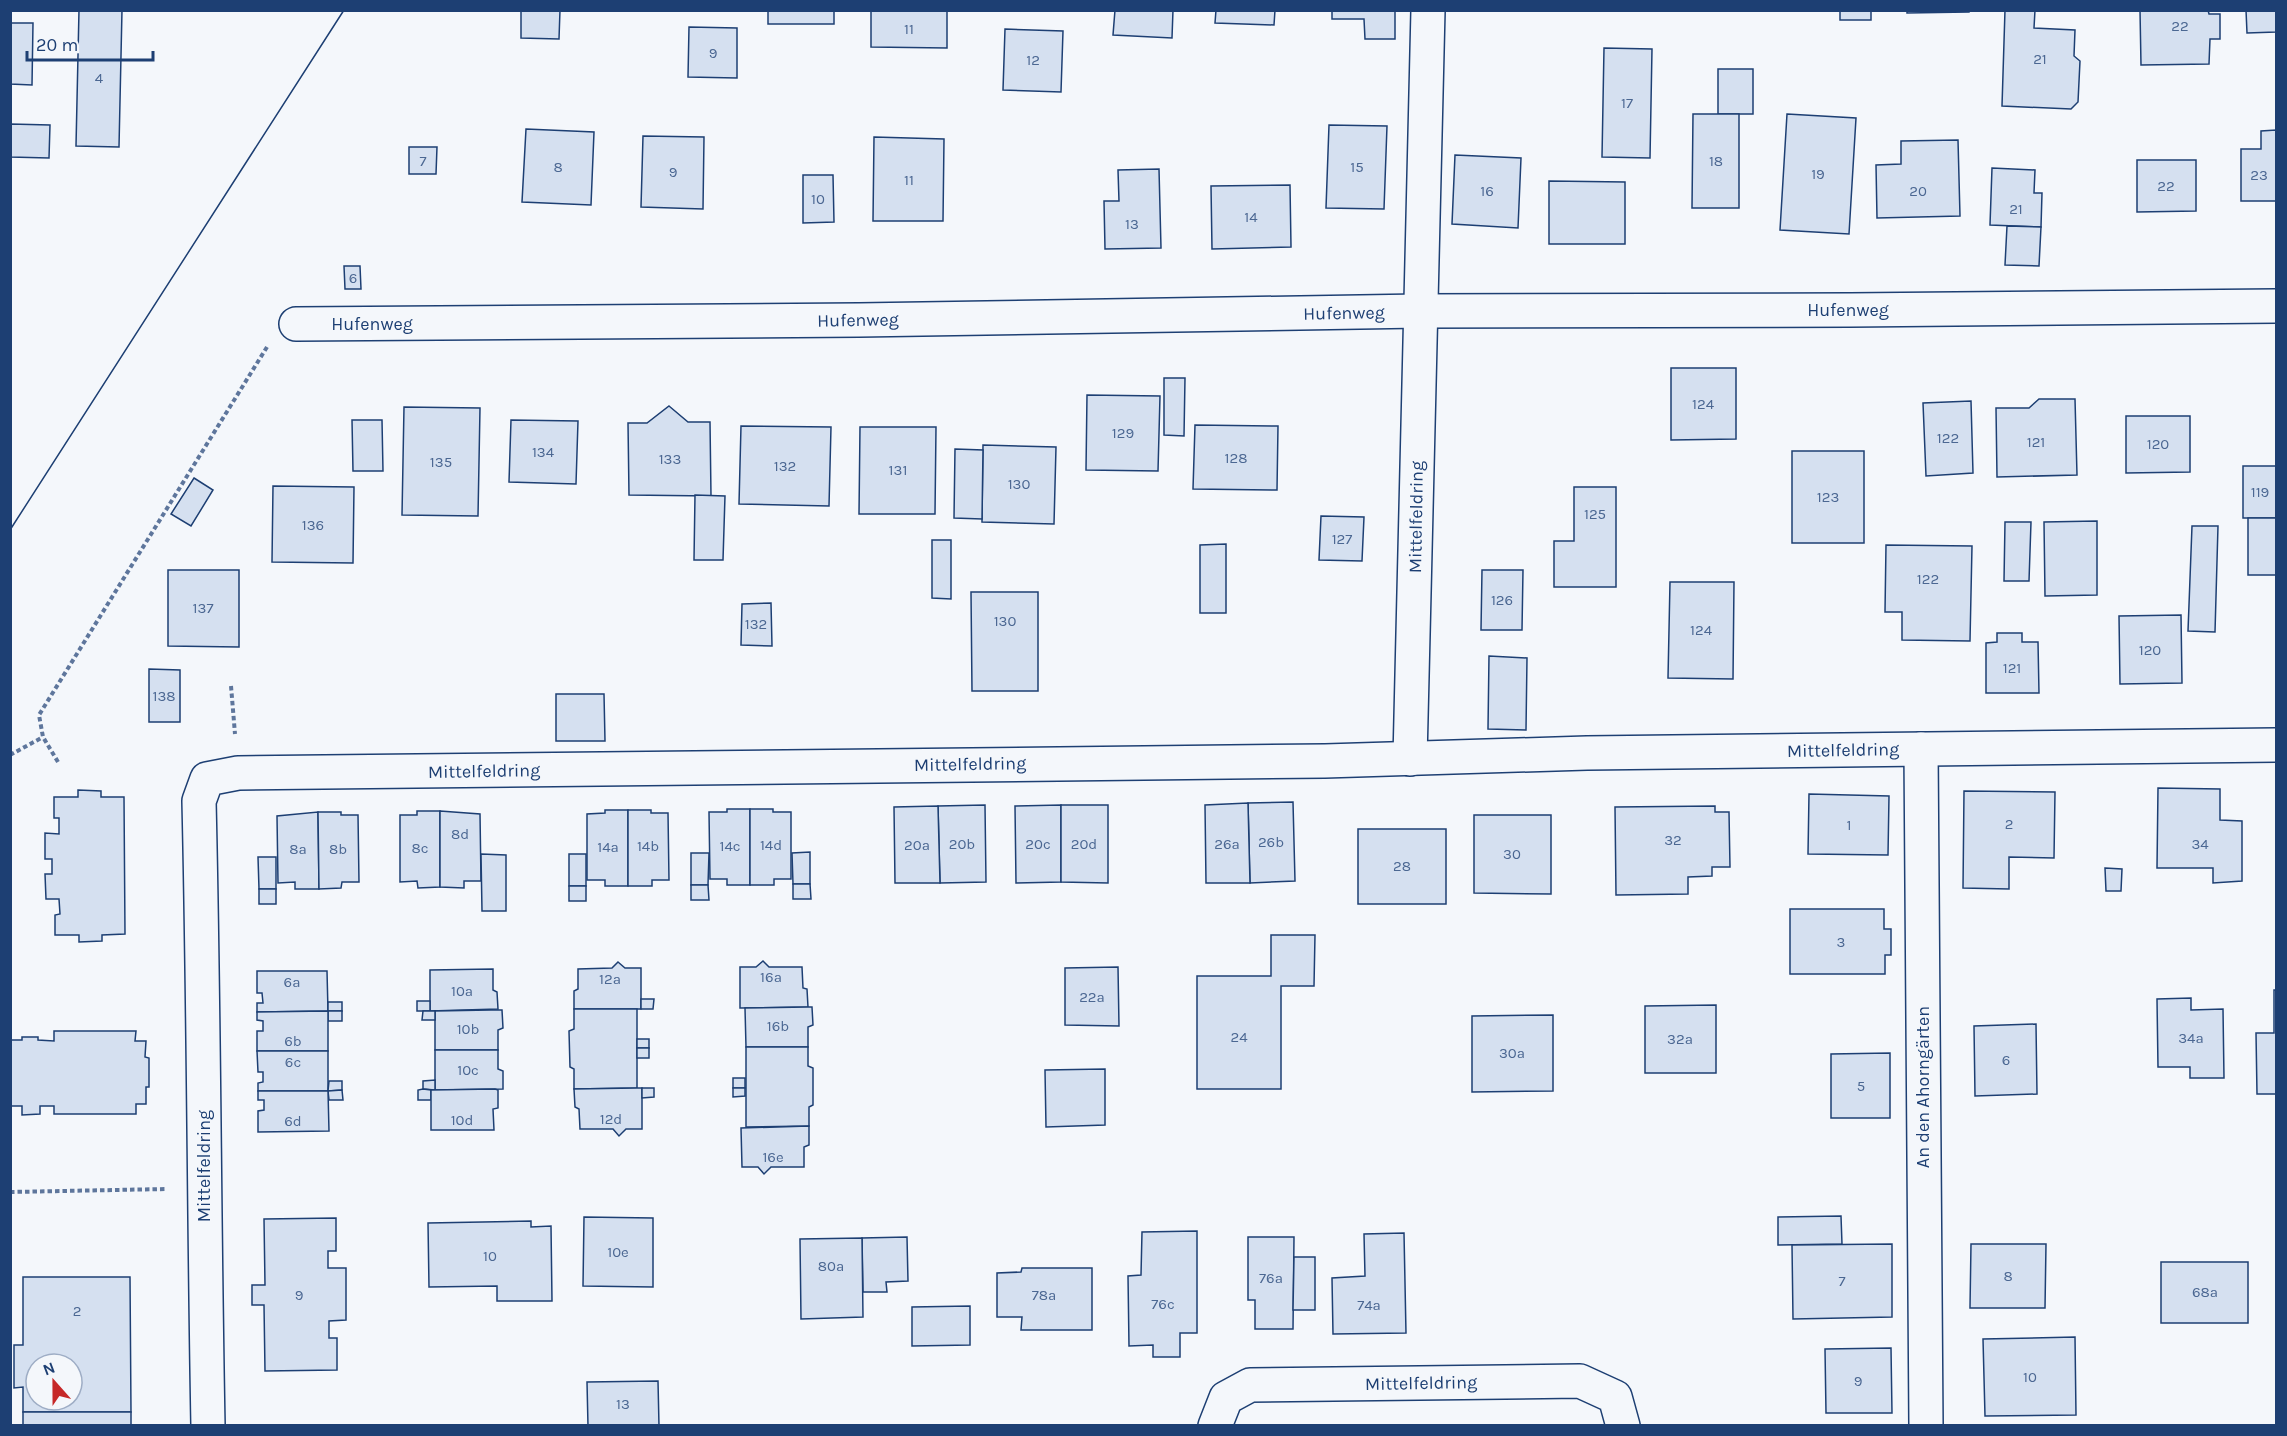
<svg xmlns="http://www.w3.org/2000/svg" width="2287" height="1436" viewBox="0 0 2287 1436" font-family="Karla,sans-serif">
<rect width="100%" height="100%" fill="#f4f7fb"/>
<g fill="#d5e0f0" stroke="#1d3f73" stroke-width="1.5" fill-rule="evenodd">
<polygon points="79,10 122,10 119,147 76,146"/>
<polygon points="521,10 560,10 559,39 521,38"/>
<rect x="768" y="10" width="66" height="14"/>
<polygon points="871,10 947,10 947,48 871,47"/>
<polygon points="1115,10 1173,10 1172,38 1113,35"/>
<polygon points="1216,10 1275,10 1274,25 1215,23"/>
<polygon points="1332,10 1395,10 1395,39 1365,39 1364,19 1332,19"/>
<rect x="1840" y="10" width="31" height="10"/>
<polygon points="1907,10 1969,10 1969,12 1907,13"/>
<polygon points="2005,10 2035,10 2034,28 2075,30 2074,56 2080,61 2078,102 2071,109 2002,106"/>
<polygon points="2140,10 2208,10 2209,14 2220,14 2220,39 2210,39 2209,64 2141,65"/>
<polygon points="2246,10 2276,10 2276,32 2247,33"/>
<polygon points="10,23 33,23 32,85 10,84"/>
<polygon points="689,27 737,28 737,78 688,77"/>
<polygon points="1005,29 1063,31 1061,92 1003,90"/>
<polygon points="1604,48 1652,49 1650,158 1602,157"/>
<rect x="1718" y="69" width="35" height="45"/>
<polygon points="1693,114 1739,114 1739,208 1692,208"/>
<polygon points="1787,114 1856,118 1849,234 1780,230"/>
<polygon points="10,124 50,125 49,158 10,157"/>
<polygon points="1329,125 1387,126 1384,209 1326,208"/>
<polygon points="526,129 594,132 591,205 522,202"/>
<polygon points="2276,130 2276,201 2241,201 2241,149 2261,149 2261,131"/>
<polygon points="643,136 704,137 703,209 641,207"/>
<polygon points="874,137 944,139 943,221 873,221"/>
<polygon points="1958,140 1960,216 1877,218 1876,165 1901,164 1901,141"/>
<polygon points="409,147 437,147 436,174 409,174"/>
<polygon points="1455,155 1521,158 1518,228 1452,224"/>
<polygon points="2137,160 2196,160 2196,211 2137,212"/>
<polygon points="1992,168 2035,170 2034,193 2042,193 2041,227 1990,225"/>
<polygon points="1159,169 1161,248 1105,249 1104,201 1119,201 1118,170"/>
<polygon points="803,175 833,175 834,222 803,223"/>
<polygon points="1549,181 1625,182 1625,244 1549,244"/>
<polygon points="1290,185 1291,247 1212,249 1211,186"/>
<polygon points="2007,226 2041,227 2039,266 2005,265"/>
<polygon points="344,266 360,266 361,289 345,289"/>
<polygon points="1671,368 1736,368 1736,439 1671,440"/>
<polygon points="1164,378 1185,378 1184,436 1164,435"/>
<polygon points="1087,395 1160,396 1158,471 1086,470"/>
<polygon points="2039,399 2075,399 2077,475 1997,477 1996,408 2029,408"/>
<polygon points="1971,401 1973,473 1926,476 1923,403"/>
<polygon points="669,406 688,422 710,422 711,496 629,495 628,423 647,423"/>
<polygon points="404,407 480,408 478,516 402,515"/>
<polygon points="2126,416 2190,416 2190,472 2126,473"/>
<polygon points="352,420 382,420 383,471 353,471"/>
<polygon points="511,420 578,421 576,484 509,482"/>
<polygon points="1195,425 1278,426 1277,490 1193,489"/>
<polygon points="741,426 831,427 829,506 739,504"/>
<polygon points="860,427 936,427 935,514 859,514"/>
<polygon points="983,445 1056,447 1054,524 982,522"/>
<polygon points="955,449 983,450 982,519 954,518"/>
<rect x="1792" y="451" width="72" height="92"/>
<rect x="2243" y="466" width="33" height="52"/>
<polygon points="194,478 213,490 191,526 171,514"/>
<polygon points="273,486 354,487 353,563 272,562"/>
<polygon points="1574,487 1616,487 1616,587 1554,587 1554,541 1574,541"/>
<polygon points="695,495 725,496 723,560 694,560"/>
<polygon points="1321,516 1364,517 1362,561 1319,560"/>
<rect x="2248" y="518" width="28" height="57"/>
<polygon points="2097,521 2097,595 2045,596 2044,522"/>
<polygon points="2005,522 2031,522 2029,581 2004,581"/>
<polygon points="2192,526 2218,526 2215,632 2188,631"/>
<polygon points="932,540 951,540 951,599 932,598"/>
<polygon points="1226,544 1226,613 1200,613 1200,545"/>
<polygon points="1886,545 1972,546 1970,641 1902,640 1902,612 1885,612"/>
<polygon points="168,570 239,570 239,647 168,646"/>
<polygon points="1482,570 1523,570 1522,630 1481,630"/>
<polygon points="1670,582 1734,582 1733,679 1668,678"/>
<polygon points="971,592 1038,592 1038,691 972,691"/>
<polygon points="771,603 772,646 741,645 742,604"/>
<polygon points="2181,615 2182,683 2120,684 2119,616"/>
<polygon points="1997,633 2022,633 2022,642 2038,642 2039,693 1986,693 1986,643 1997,642"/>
<polygon points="1489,656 1527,658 1526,730 1488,729"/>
<polygon points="149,669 180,670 180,722 149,722"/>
<polygon points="556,694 604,694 605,741 556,741"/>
<polygon points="2158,788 2220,789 2220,820 2242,821 2242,881 2213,883 2213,868 2157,868"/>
<polygon points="78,790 101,791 101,797 124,797 125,934 102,935 102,941 79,942 79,935 55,935 55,915 60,914 59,899 46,899 45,874 52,874 52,859 45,859 45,833 59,834 59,818 54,818 54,797 78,797"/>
<polygon points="1964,791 2055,792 2054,858 2009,857 2009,889 1963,888"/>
<polygon points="1809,794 1889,796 1888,855 1808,854"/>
<polygon points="1293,802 1295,881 1250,883 1248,803"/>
<polygon points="1248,803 1250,883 1206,883 1205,805"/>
<polygon points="985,805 986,882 940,883 938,806"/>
<polygon points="1061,805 1061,882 1016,883 1015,806"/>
<polygon points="1061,805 1108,805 1108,883 1061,882"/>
<polygon points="938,806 940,883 895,883 894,807"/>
<polygon points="1715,806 1715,812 1729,812 1730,867 1712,867 1712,876 1688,877 1688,894 1616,895 1615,807"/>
<polygon points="727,809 750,809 750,885 727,885 727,879 710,879 709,812 727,812"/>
<polygon points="750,809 773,809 773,812 791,812 791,879 774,879 774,885 750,885"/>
<polygon points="605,810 628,810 628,886 605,886 605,880 587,880 587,814 605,813"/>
<polygon points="628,810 651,810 651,813 668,813 669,880 652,880 652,886 628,886"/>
<polygon points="417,811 440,811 440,887 418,888 417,881 400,882 400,815 417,815"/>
<polygon points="440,811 480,814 481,881 464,881 464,888 440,887"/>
<polygon points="318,812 319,889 295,889 295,882 278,883 277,816"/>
<polygon points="318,812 341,812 341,815 358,815 359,882 342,882 341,888 319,889"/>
<polygon points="1474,815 1551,815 1551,894 1474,893"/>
<rect x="1358" y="829" width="88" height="75"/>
<polygon points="810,852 810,884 793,884 792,853"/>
<polygon points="691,853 709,853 708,885 691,885"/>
<polygon points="481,854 506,855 506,911 482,911"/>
<rect x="569" y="854" width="17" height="32"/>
<polygon points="258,857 276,857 276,889 259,889"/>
<polygon points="2105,868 2122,869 2121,891 2106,891"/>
<polygon points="793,884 810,884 811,899 793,899"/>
<polygon points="691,885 708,885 709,900 691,900"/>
<rect x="569" y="886" width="17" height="15"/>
<rect x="259" y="889" width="17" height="15"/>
<polygon points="1790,909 1884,909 1884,929 1891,929 1891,955 1885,955 1885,974 1790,974"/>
<polygon points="1271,935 1315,935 1314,986 1281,986 1281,1089 1197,1089 1197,976 1271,976"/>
<polygon points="763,961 769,967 802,967 803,988 807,989 808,1007 740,1008 740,967 756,967"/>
<polygon points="618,962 625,968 641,968 641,1009 574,1009 574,991 578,989 578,969 612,968"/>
<polygon points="1118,967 1119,1026 1065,1025 1065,968"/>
<polygon points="493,969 493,990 497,992 498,1009 430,1011 430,970"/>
<polygon points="257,971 327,971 328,1011 257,1012 257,1003 263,1003 262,993 257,993"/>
<polygon points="2274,990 2276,990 2276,1094 2257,1094 2256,1033 2274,1033"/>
<polygon points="2191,998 2191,1010 2223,1009 2224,1078 2190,1078 2190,1067 2158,1067 2157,999"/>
<polygon points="641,999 654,999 653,1009 641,1009"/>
<rect x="417" y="1001" width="13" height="10"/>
<rect x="328" y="1002" width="14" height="9"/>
<polygon points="1716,1005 1716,1073 1645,1073 1645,1006"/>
<polygon points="808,1007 812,1007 813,1025 808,1027 808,1047 746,1047 745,1008"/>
<polygon points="574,1009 637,1009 637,1088 574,1089 574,1069 570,1067 569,1031 574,1029"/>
<polygon points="491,1010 502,1010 503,1028 498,1030 498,1050 435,1050 435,1011"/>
<rect x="328" y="1011" width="14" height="10"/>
<polygon points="328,1011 328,1051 257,1051 257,1031 263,1031 263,1021 257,1020 257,1012"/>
<polygon points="423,1011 435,1011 435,1020 422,1020"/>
<polygon points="1553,1015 1553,1091 1472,1092 1472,1016"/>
<polygon points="2036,1024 2037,1094 1975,1096 1974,1026"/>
<polygon points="54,1031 136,1031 135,1041 146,1041 145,1057 149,1058 149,1087 146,1087 146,1104 136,1104 136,1114 54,1114 54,1106 40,1106 40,1114 22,1115 22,1106 10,1106 10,1040 22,1040 22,1037 38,1037 38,1040 54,1041"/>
<rect x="637" y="1039" width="12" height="9"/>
<polygon points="746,1047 808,1047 808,1066 813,1068 813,1105 809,1107 809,1126 746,1127"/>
<rect x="637" y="1048" width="12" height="10"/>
<polygon points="435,1050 498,1050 498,1069 503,1071 503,1089 435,1090"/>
<polygon points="257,1051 328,1051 328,1091 258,1091 258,1083 263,1082 263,1072 258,1072"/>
<polygon points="1890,1053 1890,1118 1831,1118 1831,1054"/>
<polygon points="1105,1069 1105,1125 1046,1127 1045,1070"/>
<rect x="733" y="1078" width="12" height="10"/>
<polygon points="435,1080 435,1090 423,1089 423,1081"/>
<polygon points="329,1081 342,1081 342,1090 328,1091"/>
<polygon points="637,1088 642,1088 642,1129 626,1129 619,1136 613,1129 580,1129 579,1109 575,1107 574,1089"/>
<polygon points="642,1088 654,1088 654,1097 642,1098"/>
<polygon points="733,1088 745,1088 745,1096 733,1097"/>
<polygon points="423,1089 431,1090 431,1100 418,1100 418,1090"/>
<polygon points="495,1089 498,1090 498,1108 493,1109 494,1130 431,1130 431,1090"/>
<polygon points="342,1090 343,1100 329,1100 328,1091"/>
<polygon points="258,1091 328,1091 329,1131 258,1132 258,1111 264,1110 264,1100 258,1100"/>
<polygon points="809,1126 809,1145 804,1147 804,1167 771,1167 764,1174 758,1167 742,1167 741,1128"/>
<polygon points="1841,1216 1842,1244 1778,1245 1778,1217"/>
<polygon points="584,1217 653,1218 653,1287 583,1286"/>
<polygon points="336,1218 336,1251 328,1251 328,1268 346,1268 346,1320 329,1321 329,1338 337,1338 337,1370 265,1371 264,1305 252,1305 252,1285 265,1285 264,1219"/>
<polygon points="531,1221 531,1227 551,1226 552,1301 497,1301 497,1286 429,1287 428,1223"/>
<polygon points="1197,1231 1197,1333 1180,1333 1180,1357 1153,1357 1153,1345 1129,1346 1128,1276 1141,1275 1142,1232"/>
<polygon points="1404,1233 1406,1333 1333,1334 1332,1278 1365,1276 1364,1234"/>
<polygon points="907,1237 908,1281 886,1282 887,1292 863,1292 862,1238"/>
<polygon points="1248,1237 1294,1237 1293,1329 1255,1329 1255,1300 1248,1300"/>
<polygon points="862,1238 863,1317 801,1319 800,1239"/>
<polygon points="1892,1244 1892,1317 1793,1319 1792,1245"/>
<polygon points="1971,1244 2046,1244 2045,1308 1970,1308"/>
<polygon points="1294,1257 1315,1257 1315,1310 1293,1310"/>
<rect x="2161" y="1262" width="87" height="61"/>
<polygon points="1022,1268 1092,1268 1092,1330 1021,1330 1022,1317 997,1317 997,1273 1021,1272"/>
<path d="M23,1277H130L131,1412H23V1387L14,1388V1345H23ZM36,1364H72V1400H36Z"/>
<polygon points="970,1306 970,1345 912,1346 912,1307"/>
<polygon points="2075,1337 2076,1415 1985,1416 1983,1339"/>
<polygon points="1891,1348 1892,1413 1826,1413 1825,1349"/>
<polygon points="658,1381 659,1426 588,1426 587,1382"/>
<rect x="23" y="1412" width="108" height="14"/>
</g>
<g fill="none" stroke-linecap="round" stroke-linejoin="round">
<defs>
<g id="minor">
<polyline points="296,324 859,320 1420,311 1850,310 2276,306"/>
<polyline points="1921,749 1926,1426"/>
<polyline points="1410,759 1428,10"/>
<path d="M208,1426C204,1217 204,1009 199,801L207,779L238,773L1325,761L1587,753L2276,745"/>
<polyline points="1215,1426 1226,1398 1250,1385 1580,1381 1615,1397 1623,1426"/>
</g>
</defs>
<use href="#minor" stroke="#1d3f73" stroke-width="36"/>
<g stroke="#5e769c" stroke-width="4" stroke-dasharray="4.5 3" stroke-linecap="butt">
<polyline points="231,686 235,734"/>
<polyline points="10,755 43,737"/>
<polyline points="58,762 43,737 39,715 267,347"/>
<polyline points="10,1192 167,1189"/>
</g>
<use href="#minor" stroke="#f4f7fb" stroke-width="33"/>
<polyline stroke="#1d3f73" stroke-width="1.5" points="10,530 344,10"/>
</g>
<g text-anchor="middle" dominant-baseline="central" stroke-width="4.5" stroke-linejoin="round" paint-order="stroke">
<g font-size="15" fill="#4b6792">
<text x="2180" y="26">22</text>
<text x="909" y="29">11</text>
<text x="713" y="53">9</text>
<text x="2040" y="59">21</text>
<text x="1033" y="60">12</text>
<text x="99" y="78">4</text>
<text x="1627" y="103">17</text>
<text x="423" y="161">7</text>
<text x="1716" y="161">18</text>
<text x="558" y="167">8</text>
<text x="1357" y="167">15</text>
<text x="673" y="172">9</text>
<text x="1818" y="174">19</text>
<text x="2259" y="175">23</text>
<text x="909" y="180">11</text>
<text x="2166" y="186">22</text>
<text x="1487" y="191">16</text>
<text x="1918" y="191">20</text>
<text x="818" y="199">10</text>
<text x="2016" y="209">21</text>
<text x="1251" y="217">14</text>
<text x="1132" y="224">13</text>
<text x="353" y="278">6</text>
<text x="1703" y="404">124</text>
<text x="1123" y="433">129</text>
<text x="1948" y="438">122</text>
<text x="2036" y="442">121</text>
<text x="2158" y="444">120</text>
<text x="543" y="452">134</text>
<text x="1236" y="458">128</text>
<text x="670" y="459">133</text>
<text x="441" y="462">135</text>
<text x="785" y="466">132</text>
<text x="898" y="470">131</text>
<text x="1019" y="484">130</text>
<text x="2260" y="492">119</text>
<text x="1828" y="497">123</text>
<text x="1595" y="514">125</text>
<text x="313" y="525">136</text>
<text x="1342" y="539">127</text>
<text x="1928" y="579">122</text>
<text x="1502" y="600">126</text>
<text x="203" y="608">137</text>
<text x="1005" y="621">130</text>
<text x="756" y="624">132</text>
<text x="1701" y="630">124</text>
<text x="2150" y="650">120</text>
<text x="2012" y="668">121</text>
<text x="164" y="696">138</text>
<text x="2009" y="824">2</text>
<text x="1849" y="825">1</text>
<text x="460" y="834">8d</text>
<text x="1673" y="840">32</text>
<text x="1271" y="842">26b</text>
<text x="962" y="844">20b</text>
<text x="1038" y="844">20c</text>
<text x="1084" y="844">20d</text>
<text x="1227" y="844">26a</text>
<text x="2200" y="844">34</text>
<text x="771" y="845">14d</text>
<text x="917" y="845">20a</text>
<text x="648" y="846">14b</text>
<text x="730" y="846">14c</text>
<text x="608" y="847">14a</text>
<text x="420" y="848">8c</text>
<text x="298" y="849">8a</text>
<text x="338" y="849">8b</text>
<text x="1512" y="854">30</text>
<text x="1402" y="866">28</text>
<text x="1841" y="942">3</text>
<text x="771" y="977">16a</text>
<text x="610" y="979">12a</text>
<text x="292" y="982">6a</text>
<text x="462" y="991">10a</text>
<text x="1092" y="997">22a</text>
<text x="778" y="1026">16b</text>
<text x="468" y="1029">10b</text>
<text x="1239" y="1037">24</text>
<text x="2191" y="1038">34a</text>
<text x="1680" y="1039">32a</text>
<text x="293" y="1041">6b</text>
<text x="1512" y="1053">30a</text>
<text x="2006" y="1060">6</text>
<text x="293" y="1062">6c</text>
<text x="468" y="1070">10c</text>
<text x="1861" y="1086">5</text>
<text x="611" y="1119">12d</text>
<text x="462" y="1120">10d</text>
<text x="293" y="1121">6d</text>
<text x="773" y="1157">16e</text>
<text x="618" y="1252">10e</text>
<text x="490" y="1256">10</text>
<text x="831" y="1266">80a</text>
<text x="2008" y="1276">8</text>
<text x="1271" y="1278">76a</text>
<text x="1842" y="1281">7</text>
<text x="2205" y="1292">68a</text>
<text x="299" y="1295">9</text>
<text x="1044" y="1295">78a</text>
<text x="1163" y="1304">76c</text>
<text x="1369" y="1305">74a</text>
<text x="77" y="1311">2</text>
<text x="2030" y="1377">10</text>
<text x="1858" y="1381">9</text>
<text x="623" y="1404">13</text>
</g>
<g font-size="18" fill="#1d3f73" stroke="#f4f7fb">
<text x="1848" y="310">Hufenweg</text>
<text transform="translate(1344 313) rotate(-1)">Hufenweg</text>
<text transform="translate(858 320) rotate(-1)">Hufenweg</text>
<text x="372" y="324">Hufenweg</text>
<text transform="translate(1416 517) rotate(-89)">Mittelfeldring</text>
<text transform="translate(1843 750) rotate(-1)">Mittelfeldring</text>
<text transform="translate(970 764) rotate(-1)">Mittelfeldring</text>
<text transform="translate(484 771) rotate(-1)">Mittelfeldring</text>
<text transform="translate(1923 1087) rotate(-90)">An den Ahorngärten</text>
<text transform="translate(204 1166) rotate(-90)">Mittelfeldring</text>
<text transform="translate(1421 1383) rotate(-1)">Mittelfeldring</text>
</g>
</g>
<rect width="2287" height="1436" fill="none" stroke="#1d3f73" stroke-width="24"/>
<g transform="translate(54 1382) rotate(339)"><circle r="28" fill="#f4f7fb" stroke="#9eadc5" stroke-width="1.5"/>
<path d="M0-4.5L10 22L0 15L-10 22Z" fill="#c62828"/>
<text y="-9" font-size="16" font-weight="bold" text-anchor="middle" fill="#1d3f73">N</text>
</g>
<path d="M27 51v9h126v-9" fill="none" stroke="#1d3f73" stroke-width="3"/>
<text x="36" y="51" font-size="18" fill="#1d3f73" stroke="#f4f7fb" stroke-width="4.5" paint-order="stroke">20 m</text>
</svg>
